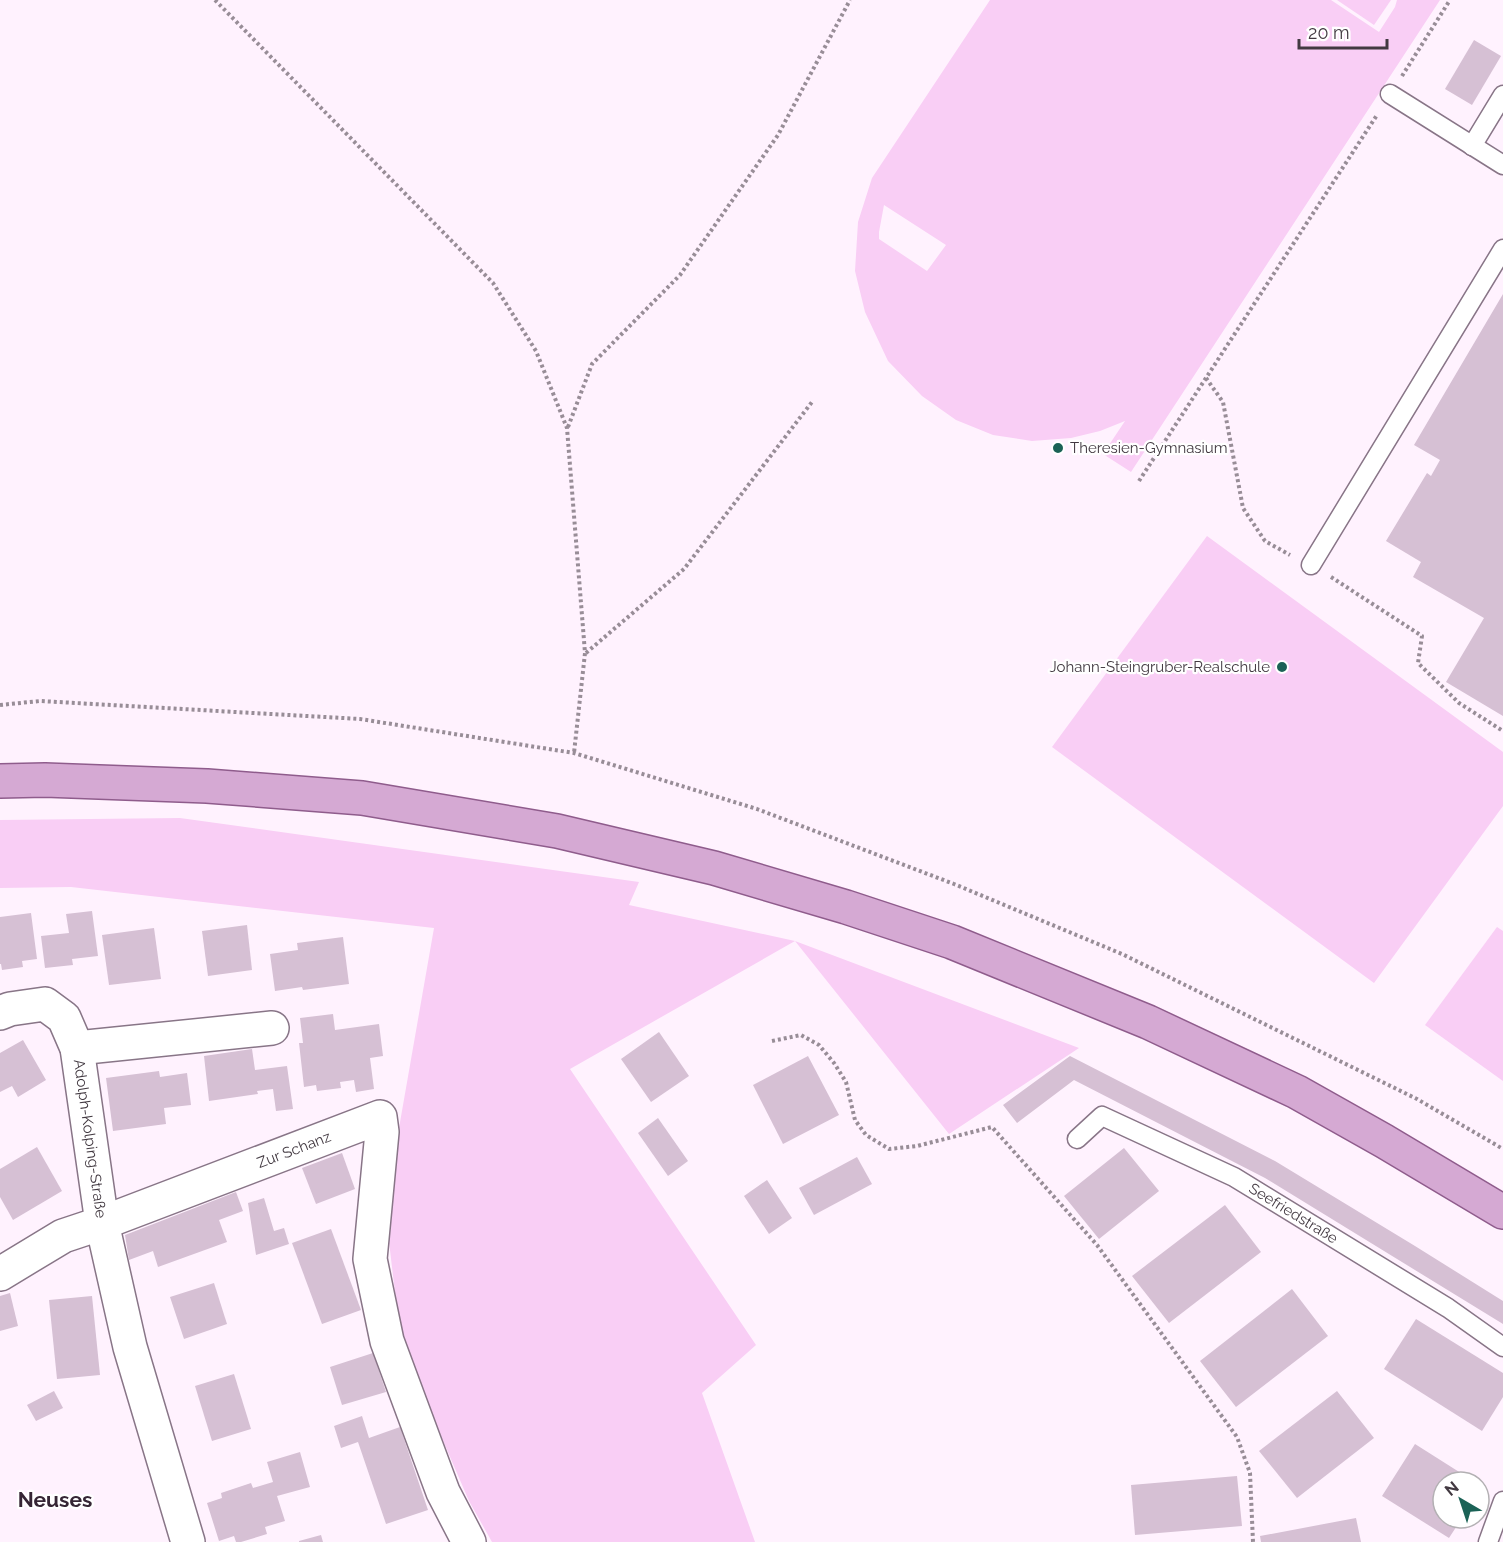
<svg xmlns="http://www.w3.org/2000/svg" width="1503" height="1542" viewBox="0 0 1503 1542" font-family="Raleway,sans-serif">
<rect width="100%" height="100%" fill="#fff2fe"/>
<g fill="#f9cef5" fill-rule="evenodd">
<path d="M990,0H1331L1379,32L1395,7L1397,0H1440L1131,472L1103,454L1125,421L1100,431L1071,438L1032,441L993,435L956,420L922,396L888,361L865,312L855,271L858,222L872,178ZM884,205L946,245L927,271L879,239V232Z"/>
<polygon points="1337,0 1391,0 1374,25"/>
<polygon points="1207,536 1503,752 1503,806 1374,983 1052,747"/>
<polygon points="180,818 639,882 629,905 795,941 1079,1048 949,1134 795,941 570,1069 756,1345 702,1393 755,1542 492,1542 469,1501 401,1343 385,1208 434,928 71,887 0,888 0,820"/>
<polygon points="1497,927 1503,931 1503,1081 1425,1025"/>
</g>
<g fill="#d6c0d4">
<polygon points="1474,40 1501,56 1472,105 1445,89"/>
<polygon points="1503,294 1503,716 1446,682 1484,618 1413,577 1421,562 1386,541 1427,473 1431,476 1440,460 1414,445"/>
<polygon points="92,911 98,956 72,959 73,965 45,968 41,936 69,933 66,914"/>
<polygon points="31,913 37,959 22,961 23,967 2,970 1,964 0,964 0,917"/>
<polygon points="247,925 252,970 208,976 202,931"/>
<polygon points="154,928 161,979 109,985 102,935"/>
<polygon points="343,937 349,984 303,990 302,987 275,991 270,954 298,950 297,943"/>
<polygon points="333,1014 335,1030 379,1024 383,1056 370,1058 374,1089 356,1092 354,1080 340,1082 341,1088 317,1091 316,1085 304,1087 299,1043 303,1043 300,1018"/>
<polygon points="659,1032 689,1076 651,1102 621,1059"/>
<polygon points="23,1040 46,1080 18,1097 12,1086 0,1092 0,1053"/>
<polygon points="252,1049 255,1070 287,1066 293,1109 276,1111 273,1089 257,1091 258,1094 209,1101 204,1056"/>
<polygon points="808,1056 839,1115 783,1144 753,1085"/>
<polygon points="1070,1056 1275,1161 1415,1246 1503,1301 1503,1324 1265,1178 1074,1080 1017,1123 1003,1105"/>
<polygon points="159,1071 160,1077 187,1073 191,1105 164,1108 166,1124 113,1131 106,1078"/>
<polygon points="658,1118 688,1161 668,1176 638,1133"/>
<polygon points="37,1147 62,1191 13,1220 0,1197 0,1169"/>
<polygon points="1124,1148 1159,1191 1099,1239 1064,1196"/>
<polygon points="342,1153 355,1189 316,1204 302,1168"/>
<polygon points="857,1157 872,1184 814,1215 799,1188"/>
<polygon points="767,1180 792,1218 769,1234 744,1196"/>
<polygon points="236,1192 243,1211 219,1220 227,1242 158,1267 153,1251 129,1260 125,1235"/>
<polygon points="264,1198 274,1231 284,1228 289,1244 256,1255 248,1203"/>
<polygon points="1225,1205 1261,1252 1169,1323 1132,1276"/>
<polygon points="331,1229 361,1310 322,1324 292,1243"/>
<polygon points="214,1283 227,1324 184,1339 170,1297"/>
<polygon points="1292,1289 1328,1336 1236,1407 1200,1361"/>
<polygon points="10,1293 18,1326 0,1331 0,1296"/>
<polygon points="92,1296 100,1375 57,1379 49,1300"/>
<polygon points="1416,1319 1503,1373 1503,1397 1482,1431 1384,1369"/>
<polygon points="373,1353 386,1392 342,1405 330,1367"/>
<polygon points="234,1374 251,1429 212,1441 195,1386"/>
<polygon points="54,1391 63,1408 36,1421 27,1405"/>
<polygon points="1337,1391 1374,1438 1297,1498 1259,1451"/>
<polygon points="362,1416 369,1438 400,1427 428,1510 386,1524 358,1442 341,1448 334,1426"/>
<polygon points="1415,1444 1475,1482 1443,1482 1443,1518 1462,1518 1449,1538 1382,1496"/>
<polygon points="300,1452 310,1487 277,1496 285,1521 265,1527 267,1534 241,1542 236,1542 234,1536 219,1541 207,1503 222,1498 221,1493 251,1483 253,1488 273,1482 267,1462"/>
<polygon points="1237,1476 1242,1526 1135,1535 1131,1485"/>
<polygon points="1356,1518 1361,1542 1261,1542 1260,1536"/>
<polygon points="321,1535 323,1542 299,1542 299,1541"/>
</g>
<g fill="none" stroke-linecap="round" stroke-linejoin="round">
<defs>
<g id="lane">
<polyline points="1390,94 1503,165"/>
<polyline points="1472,146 1503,95"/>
<polyline points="1311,565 1503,249"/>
<path id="s1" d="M1077,1139L1102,1116L1234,1177L1448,1308L1503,1347"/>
<polyline points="1488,1542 1503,1501"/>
</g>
<g id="street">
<path id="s2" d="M0,1013L10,1009L45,1004L64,1018L77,1048L102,1223L63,1236L0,1274"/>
<polyline points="77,1048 272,1028"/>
<path id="s3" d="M188,1542L130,1347L102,1223L380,1117L382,1132L370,1259L387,1341L443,1492L469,1542"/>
</g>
<polyline id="primary" points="0,781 45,780 207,786 362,798 557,831 714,868 846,907 952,942 1148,1022 1297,1092 1384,1141 1503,1212"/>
</defs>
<use href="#lane" stroke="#887587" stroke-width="21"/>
<use href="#street" stroke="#887587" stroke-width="36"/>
<use href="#primary" stroke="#8f5c8c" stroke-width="36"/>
<g stroke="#988d97" stroke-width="4" stroke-dasharray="3 3" stroke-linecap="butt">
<polyline points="215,0 493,283 536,351 567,428 585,653 574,753"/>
<polyline points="1402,76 1450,0"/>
<polyline points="1206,378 1223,402 1243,508 1265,541 1290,555"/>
<polyline points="568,427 592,364 680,275 778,135 850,0"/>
<polyline points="1139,481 1377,115"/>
<polyline points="1331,577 1422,636 1418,663 1459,703 1503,731"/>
<polyline points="586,653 684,569 812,402"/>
<polyline points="0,705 40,701 360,719 574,753 757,809 954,884 1122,954 1417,1099 1503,1149"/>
<polyline points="772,1041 801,1035 819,1045 834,1063 846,1082 855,1120 866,1135 889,1149 917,1146 992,1127 1097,1245 1237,1437 1250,1473 1253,1542"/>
</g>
<use href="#lane" stroke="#fff" stroke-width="18"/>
<use href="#street" stroke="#fff" stroke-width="33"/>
<use href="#primary" stroke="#d5a9d3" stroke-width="33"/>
</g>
<g fill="#1b6256" stroke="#fff" stroke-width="2">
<circle cx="1058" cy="448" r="6"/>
<circle cx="1282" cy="667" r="6"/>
</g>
<g text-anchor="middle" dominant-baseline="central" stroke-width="4.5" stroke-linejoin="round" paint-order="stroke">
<g font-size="15" fill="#423941" stroke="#fff" text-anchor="start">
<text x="1070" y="448">Theresien-Gymnasium</text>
<text x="1270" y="667" text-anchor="end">Johann-Steingruber-Realschule</text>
</g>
<g font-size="15" fill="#423941" stroke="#fff">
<text stroke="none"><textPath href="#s2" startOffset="194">Adolph-Kolping-Straße</textPath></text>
<text stroke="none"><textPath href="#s3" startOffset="536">Zur Schanz</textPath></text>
<text stroke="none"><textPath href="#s1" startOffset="249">Seefriedstraße</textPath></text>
</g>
<g font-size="21" font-weight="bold" fill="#362635" stroke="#fff">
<text x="55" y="1499">Neuses</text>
</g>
</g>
<g transform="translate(1461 1500) rotate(321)"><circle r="28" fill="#ffffff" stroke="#b3b0b3" stroke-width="1.5"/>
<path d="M0-4.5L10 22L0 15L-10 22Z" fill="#1b6256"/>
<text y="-9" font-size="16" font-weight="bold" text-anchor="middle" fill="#423941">N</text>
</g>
<path d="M1299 39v9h88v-9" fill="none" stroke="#423941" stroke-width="3"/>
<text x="1308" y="39" font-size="18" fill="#423941" stroke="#ffffff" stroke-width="4.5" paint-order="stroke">20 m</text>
</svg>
